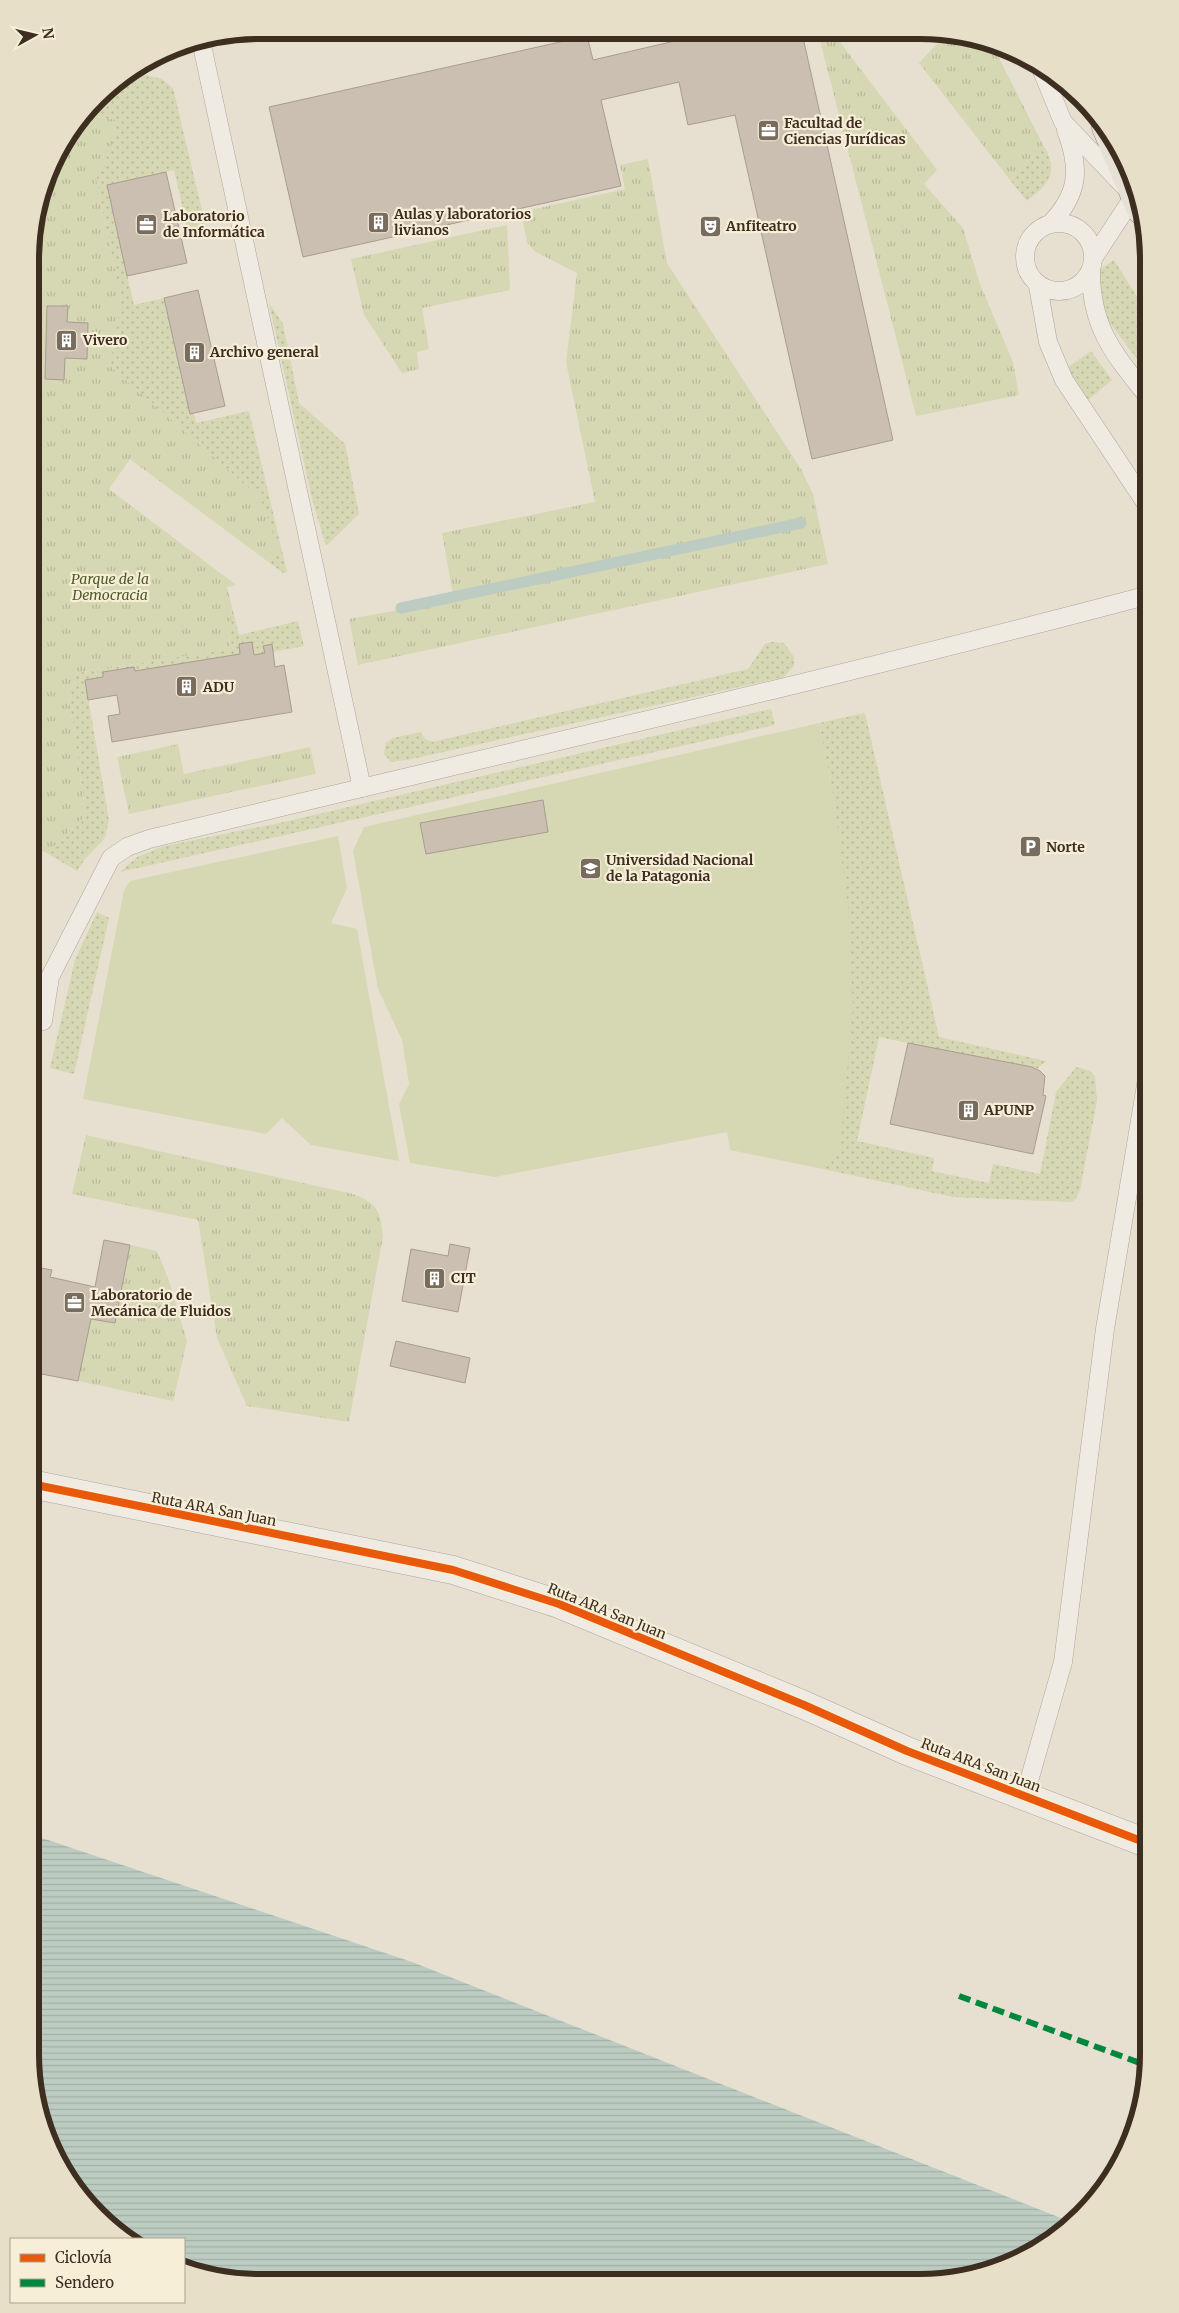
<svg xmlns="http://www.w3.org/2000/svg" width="1179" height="2313" viewBox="0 0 1179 2313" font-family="Merriweather,serif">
<defs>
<pattern id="grass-dots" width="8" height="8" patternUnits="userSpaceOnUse" patternTransform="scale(1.25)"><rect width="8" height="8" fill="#d6d7b3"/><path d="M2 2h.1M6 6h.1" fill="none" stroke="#b9b99a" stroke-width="1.8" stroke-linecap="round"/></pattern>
<pattern id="park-tufts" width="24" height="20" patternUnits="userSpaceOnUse" patternTransform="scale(1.25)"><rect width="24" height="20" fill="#d6d7b3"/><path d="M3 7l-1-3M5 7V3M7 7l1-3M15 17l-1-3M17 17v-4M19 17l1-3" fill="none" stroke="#b9b99a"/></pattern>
<pattern id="water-rules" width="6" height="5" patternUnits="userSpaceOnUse" patternTransform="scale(1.25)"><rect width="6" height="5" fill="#bcccc2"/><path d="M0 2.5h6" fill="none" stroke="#a2b0a6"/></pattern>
</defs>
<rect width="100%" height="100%" fill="#e7e0d1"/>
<g fill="url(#grass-dots)">
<polygon points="131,72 162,79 173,88 206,227 188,231 174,170 107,185 134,305 164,298 190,413 194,413 196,423 249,411 287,572 283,573 267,561 279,548 260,498 110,366 121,299 96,179 111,148 116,120 87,114 108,87"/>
<path d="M1043,145C1060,172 1049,184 1027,201L1010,180Z"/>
<polygon points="1114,260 1149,316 1149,349 1137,359 1104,315 1096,276 1099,270"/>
<polygon points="269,303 283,324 299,403 345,444 359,514 326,546 312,499"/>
<polygon points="1091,351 1112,380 1087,401 1064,370"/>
<polygon points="232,607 239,635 298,621 304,646 273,652 271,644 264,646 265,653 254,655 252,642 239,644 240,654 135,671 134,668 103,672 103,677 85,680 109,820 105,838 85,859 77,871 43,851 31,852 31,850 50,850 86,815 69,698 77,673 229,649"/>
<polygon points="771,642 784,643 794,657 794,666 784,677 407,760 391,762 384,754 386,743 393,738 421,732 425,739 432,742 748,669 765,644"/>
<polygon points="771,709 775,725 120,872 137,857 164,846 284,822"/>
<polygon points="865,713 939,1037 1046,1061 1037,1069 879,1037 857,1141 934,1158 932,1171 989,1183 993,1164 1040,1174 1056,1092 1076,1067 1090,1071 1095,1076 1097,1101 1080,1190 1076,1199 1071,1202 953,1197 823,1169 840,1149 835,806 819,723"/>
<polygon points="97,912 109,918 74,1074 50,1068 75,960"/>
</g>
<g fill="url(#park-tufts)">
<polygon points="818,33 834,34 937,170 924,184 963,228 980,284 1013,362 1019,395 916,416"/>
<polygon points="946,34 964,34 992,44 1043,145 1010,180 919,63"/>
<polygon points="87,114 116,120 111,148 96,179 121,299 110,366 260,498 279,548 267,561 130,459 109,489 236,585 227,587 232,607 229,649 77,673 69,698 86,815 50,850 31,850 32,249 40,201 54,157"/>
<polygon points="648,159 667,263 801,469 813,494 828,564 358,665 349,619 454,600 442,533 595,502 566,362 577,273 534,251 527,242 521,212 625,189 620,165"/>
<polygon points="507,225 510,290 422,308 429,349 417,352 419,369 402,373 364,315 351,259"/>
<polygon points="178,744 184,774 310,747 316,774 129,814 117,757"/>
<path d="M86,1135L353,1194C378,1204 380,1210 383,1236L349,1422L247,1406L217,1338L198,1220L72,1194Z"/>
<polygon points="130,1245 157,1251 168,1278 187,1341 173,1401 78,1381 91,1319 115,1323"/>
</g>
<g fill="#d6d7b3">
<polygon points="819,723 835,806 848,908 853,1007 840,1149 823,1169 730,1150 727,1132 495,1177 410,1163 399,1104 409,1084 402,1040 378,989 353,851 364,827"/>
<polygon points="338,836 347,888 331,923 357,929 399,1161 311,1145 282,1118 266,1134 83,1099 124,890 130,881"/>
</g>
<polygon fill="url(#water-rules)" points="30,1834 412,1962 1071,2222 1047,2244 993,2271 920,2283 229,2281 184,2267 184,2239 128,2239 108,2226 68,2181 42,2127 30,2054"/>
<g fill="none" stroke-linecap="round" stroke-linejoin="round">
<polyline stroke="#bcccc2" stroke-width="11" points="401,608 801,523"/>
</g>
<g fill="#cbbfb2" stroke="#a89c90">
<polygon points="691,33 802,33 893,440 812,459 735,115 688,125 679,82 601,100 621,186 303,257 269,107 587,36 593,60 692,37"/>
<polygon points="166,172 187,263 127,276 107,185"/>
<polygon points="198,290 225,406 190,414 164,298"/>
<polygon points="47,306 68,306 67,322 88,323 87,359 65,358 64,380 45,379"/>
<polygon points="252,642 254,655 265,653 263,646 272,644 275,667 284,665 292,712 112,742 108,716 120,714 117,695 88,700 85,680 103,677 103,672 134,667 135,671 240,654 239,644"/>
<polygon points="543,800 548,832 426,854 420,823"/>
<polygon points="908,1043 1032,1067 1040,1071 1045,1076 1043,1095 1046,1096 1033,1154 890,1124"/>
<polygon points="104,1240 130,1245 115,1323 91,1319 78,1381 31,1372 31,1266 52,1270 50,1277 95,1287"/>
<polygon points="450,1244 470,1248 458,1312 402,1301 411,1249 448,1256"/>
<polygon points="396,1341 470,1358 465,1383 390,1366"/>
</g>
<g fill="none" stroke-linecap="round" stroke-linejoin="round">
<defs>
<g id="service">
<polyline points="201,41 362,788"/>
<polyline points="1040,66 1063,122 1124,186"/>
<circle cx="1059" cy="257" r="34"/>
<path d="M1050,224C1080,193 1080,168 1066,130"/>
<polyline points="1094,257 1134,196 1138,193"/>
<path d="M1091,272C1091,329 1115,355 1149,398"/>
<polyline points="1038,286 1048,342 1064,380 1149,508"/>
<path d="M31,1018L43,1021L50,977L111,858L127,847L149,839C482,758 817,683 1149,595"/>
<polyline points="1025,1795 1063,1662 1105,1329 1149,1067"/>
</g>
<polyline id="tertiary" points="31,1484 453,1570 559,1604 804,1705 907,1751 1149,1844"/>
<polyline id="primary" points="1106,127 1141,210"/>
</defs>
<use href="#service" stroke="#ada599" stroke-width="19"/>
<use href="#tertiary" stroke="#ada599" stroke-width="29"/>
<use href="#primary" stroke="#928b80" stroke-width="29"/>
<use href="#service" stroke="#efebe3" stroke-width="18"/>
<use href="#tertiary" stroke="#efebe3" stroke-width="28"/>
<use href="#primary" stroke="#e6e1d4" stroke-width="28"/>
<polyline stroke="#00873e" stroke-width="6" stroke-dasharray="12 6" stroke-linecap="butt" points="959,1996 1148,2066"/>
<defs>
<polyline id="cycleway" points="31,1484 453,1570 559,1604 804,1705 907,1751 1149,1844"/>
</defs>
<use href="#cycleway" stroke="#f7eed8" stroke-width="11"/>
<use href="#cycleway" stroke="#e8590c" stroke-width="8"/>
</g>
<defs>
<symbol id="office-square" viewBox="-11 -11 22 22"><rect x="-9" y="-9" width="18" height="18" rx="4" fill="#786c5e" stroke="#f7eed8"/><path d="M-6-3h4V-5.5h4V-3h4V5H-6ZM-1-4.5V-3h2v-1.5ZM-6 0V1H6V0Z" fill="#fff"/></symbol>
<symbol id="building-square" viewBox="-11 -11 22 22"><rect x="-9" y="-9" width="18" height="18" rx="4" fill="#786c5e" stroke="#f7eed8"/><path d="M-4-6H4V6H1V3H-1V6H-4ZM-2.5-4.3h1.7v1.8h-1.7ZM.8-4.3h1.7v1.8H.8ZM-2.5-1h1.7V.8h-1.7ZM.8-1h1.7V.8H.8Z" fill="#fff"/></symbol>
<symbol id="theatre-square" viewBox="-11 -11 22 22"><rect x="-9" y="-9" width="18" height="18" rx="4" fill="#786c5e" stroke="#f7eed8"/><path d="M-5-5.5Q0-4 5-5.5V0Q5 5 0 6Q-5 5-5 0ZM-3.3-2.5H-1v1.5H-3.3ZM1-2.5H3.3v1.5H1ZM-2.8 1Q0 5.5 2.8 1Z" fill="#fff"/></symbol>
<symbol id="parking-square" viewBox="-11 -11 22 22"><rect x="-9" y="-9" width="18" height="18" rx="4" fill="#786c5e" stroke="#f7eed8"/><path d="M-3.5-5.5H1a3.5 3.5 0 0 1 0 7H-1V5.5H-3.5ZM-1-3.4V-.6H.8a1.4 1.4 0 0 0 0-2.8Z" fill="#fff"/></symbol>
<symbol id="university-square" viewBox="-11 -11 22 22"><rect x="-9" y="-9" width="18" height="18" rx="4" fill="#786c5e" stroke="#f7eed8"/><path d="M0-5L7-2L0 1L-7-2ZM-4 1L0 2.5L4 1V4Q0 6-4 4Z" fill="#fff"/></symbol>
</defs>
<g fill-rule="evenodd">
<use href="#office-square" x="756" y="118" width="25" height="25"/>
<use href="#building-square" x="366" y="210" width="25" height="25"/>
<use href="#office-square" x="134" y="212" width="25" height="25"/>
<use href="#theatre-square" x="698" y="214" width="25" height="25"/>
<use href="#building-square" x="54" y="328" width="25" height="25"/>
<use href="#building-square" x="182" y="340" width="25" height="25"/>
<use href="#building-square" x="174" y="674" width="25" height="25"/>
<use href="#parking-square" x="1018" y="834" width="25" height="25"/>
<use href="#university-square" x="578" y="856" width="25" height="25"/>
<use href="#building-square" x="956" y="1098" width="25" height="25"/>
<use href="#building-square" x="422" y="1266" width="25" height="25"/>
<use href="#office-square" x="62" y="1290" width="25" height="25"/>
</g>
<g text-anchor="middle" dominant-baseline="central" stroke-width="4.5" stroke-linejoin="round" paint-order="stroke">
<g font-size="14" font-weight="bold" fill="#3d2e20" stroke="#f7eed8" text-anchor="start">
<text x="784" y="123">Facultad de<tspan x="784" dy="16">Ciencias Jurídicas</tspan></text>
<text x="394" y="214">Aulas y laboratorios<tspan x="394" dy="16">livianos</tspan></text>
<text x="163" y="216">Laboratorio<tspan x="163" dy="16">de Informática</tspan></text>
<text x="726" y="226">Anfiteatro</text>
<text x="83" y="340">Vivero</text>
<text x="210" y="352">Archivo general</text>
<text x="203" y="687">ADU</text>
<text x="1046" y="847">Norte</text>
<text x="606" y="860">Universidad Nacional<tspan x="606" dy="16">de la Patagonia</tspan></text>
<text x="984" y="1110">APUNP</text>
<text x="451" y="1278">CIT</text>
<text x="91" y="1295">Laboratorio de<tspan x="91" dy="16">Mecánica de Fluidos</tspan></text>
</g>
<g font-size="14" font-style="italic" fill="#4d5a26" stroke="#f7eed8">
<text x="110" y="579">Parque de la<tspan x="110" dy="16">Democracia</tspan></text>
</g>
<g font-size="14" fill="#3d2e20" stroke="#f7eed8">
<text transform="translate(214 1509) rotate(11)">Ruta ARA San Juan</text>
<text transform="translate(607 1611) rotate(22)">Ruta ARA San Juan</text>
<text transform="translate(981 1765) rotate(21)">Ruta ARA San Juan</text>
</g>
</g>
<path d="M0 0H1179V2313H0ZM259 39H920A220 220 0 0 1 1140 259V2054A220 220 0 0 1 920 2274H259A220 220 0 0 1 39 2054V259A220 220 0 0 1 259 39Z" fill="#e8dfc9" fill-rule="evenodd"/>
<path fill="none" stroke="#3d2e20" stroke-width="6" d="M259 39H920A220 220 0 0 1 1140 259V2054A220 220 0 0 1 920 2274H259A220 220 0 0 1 39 2054V259A220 220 0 0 1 259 39Z"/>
<rect x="10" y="2238" width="175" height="65" fill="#f7eed8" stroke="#ada18e"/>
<rect x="20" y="2254" width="25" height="8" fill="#e8590c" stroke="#ada18e"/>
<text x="55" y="2263" font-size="15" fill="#3d2e20">Ciclovía</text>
<rect x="20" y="2279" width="25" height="8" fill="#00873e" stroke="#ada18e"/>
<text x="55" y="2288" font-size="15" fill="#3d2e20">Sendero</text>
<g transform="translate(35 35) rotate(82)" stroke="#f7eed8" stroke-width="4" paint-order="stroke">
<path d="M0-4L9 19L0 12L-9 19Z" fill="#3d2e20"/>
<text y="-8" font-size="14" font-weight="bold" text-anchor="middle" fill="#3d2e20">N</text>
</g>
</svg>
